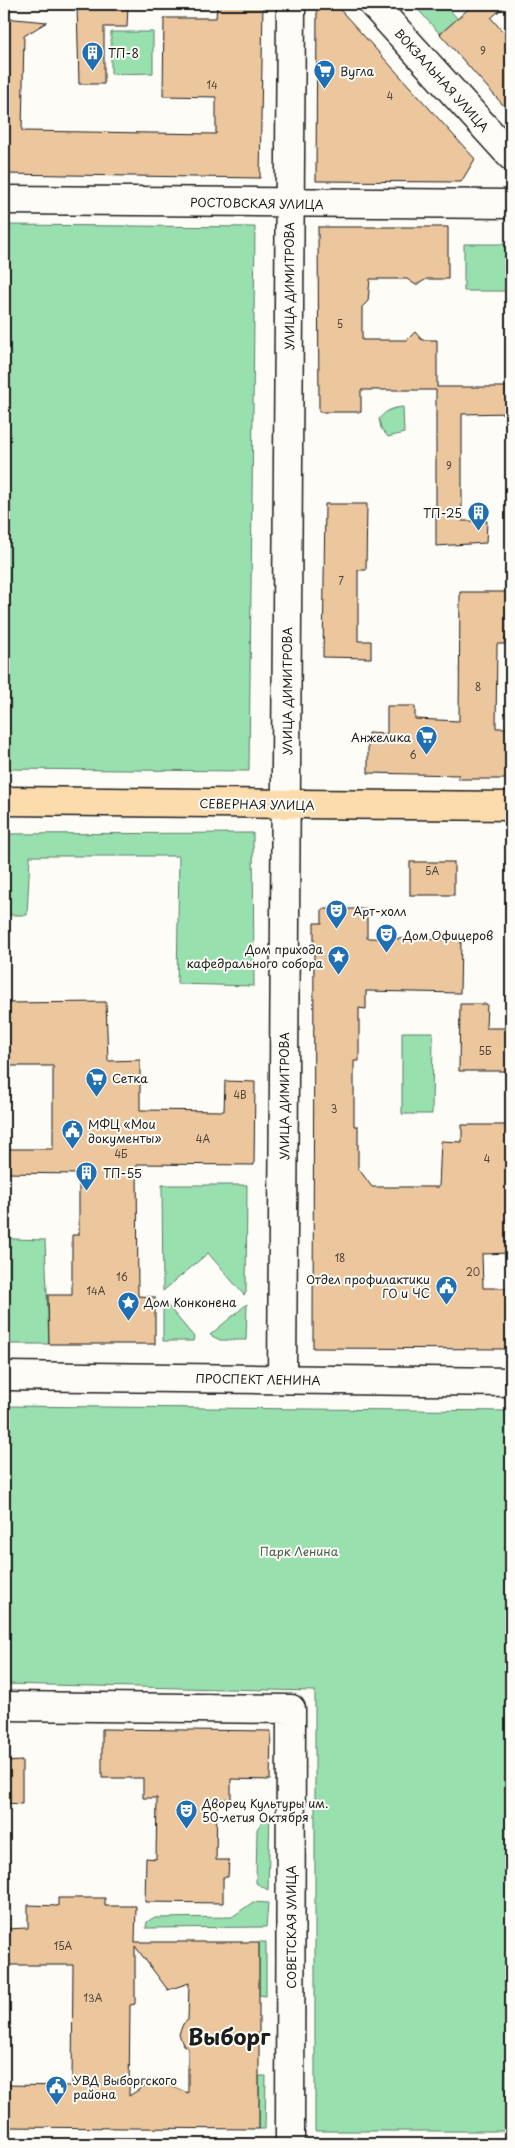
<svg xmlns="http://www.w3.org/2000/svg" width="515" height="2148" viewBox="0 0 515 2148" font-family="'Playpen Sans',sans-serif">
<rect width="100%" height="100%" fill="#fdfcf7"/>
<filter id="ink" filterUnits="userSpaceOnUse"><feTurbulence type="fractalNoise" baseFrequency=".02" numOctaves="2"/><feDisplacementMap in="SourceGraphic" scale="10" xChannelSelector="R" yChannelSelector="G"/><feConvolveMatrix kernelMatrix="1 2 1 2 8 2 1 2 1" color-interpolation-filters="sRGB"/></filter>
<g filter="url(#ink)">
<g fill="#99e0af" stroke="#5a7e66">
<polygon points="413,4 444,4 458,19 440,34"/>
<polygon points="111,32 153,32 153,73 111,74"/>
<polygon points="4,225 255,227 249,771 4,769"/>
<polygon points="464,244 505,244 511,252 511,291 464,291"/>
<path d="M403,407L404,433L388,437L381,428L379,419C386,410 393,408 403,407Z"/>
<polygon points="253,833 254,986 177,984 179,856 30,856 27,915 4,915 4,834"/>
<polygon points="402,1032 433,1032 432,1114 402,1114"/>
<polygon points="162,1185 247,1185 246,1293 244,1295 208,1253 163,1291"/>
<polygon points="4,1231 13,1239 45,1240 49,1344 4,1344"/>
<polygon points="163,1300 194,1337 193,1341 163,1341"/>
<polygon points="247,1304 246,1340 220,1340 210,1335"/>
<polygon points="4,1406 511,1411 511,2131 315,2131 315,1691 4,1684"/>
<polygon points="270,1812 268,1890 256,1883 257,1829"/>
<polygon points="253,1902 268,1903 266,1927 146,1928 147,1922 153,1918 232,1917"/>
<polygon points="259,1942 266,1942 266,1996 259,1995"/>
<polygon points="259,2076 266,2076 265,2129 259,2129"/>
</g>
<g fill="#ecc69d" stroke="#1c1c1c" fill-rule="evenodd">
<polygon points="77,4 128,4 127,27 104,27 104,84 79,84"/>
<polygon points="217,4 263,4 260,178 4,174 4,18 47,22 24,36 22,131 216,134 216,97 163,96 164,18 216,18"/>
<polygon points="317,4 335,4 475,159 461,182 316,181"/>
<polygon points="474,4 507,4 491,18 511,41 511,114 440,34"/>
<polygon points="318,227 448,227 448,279 427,279 416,285 407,279 370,279 368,301 362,307 362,340 407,340 415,332 422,340 437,340 437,387 511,387 511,413 462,414 462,521 487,521 486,543 436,546 436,390 361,390 361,412 319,412"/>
<polygon points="325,504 367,504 366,570 358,570 358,641 371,641 371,658 323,657"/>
<polygon points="460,592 511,592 511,638 505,638 505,644 497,644 496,728 511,728 511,779 458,779 459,775 368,773 368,733 387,734 387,706 415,706 415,719 459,721"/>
<rect x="410" y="862" width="44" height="33"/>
<polygon points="322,909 367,909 367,938 461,940 460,993 366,991 366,1009 359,1008 359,1061 354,1061 354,1126 358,1126 358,1168 372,1187 439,1187 441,1141 462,1142 462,1125 511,1125 511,1253 482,1254 483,1288 511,1288 511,1349 313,1348 314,923 322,923"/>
<polygon points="106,1002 108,1061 140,1060 140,1110 224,1111 225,1081 255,1082 254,1165 137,1164 138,1296 155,1297 155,1344 49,1344 48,1295 72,1295 72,1235 79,1235 79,1174 4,1173 4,1149 53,1149 53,1066 4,1066 4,1003"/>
<polygon points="460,1004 487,1004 486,1028 511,1028 511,1071 459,1071"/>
<polygon points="102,1729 271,1731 270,1780 231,1779 231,1799 217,1799 216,1860 229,1860 228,1877 223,1877 223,1903 145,1902 146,1858 156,1859 157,1798 143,1798 143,1778 102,1778"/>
<polygon points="22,1761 22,1804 4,1803 4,1762"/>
<path d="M58,1898H105V1906H136L135,1942H259V2129L4,2127V2085L72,2086L73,1965H4V1929L28,1928V1905L58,1906ZM135,1946L168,1990L189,1983L188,2020L183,2024L179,2034L183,2045L188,2048V2093L155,2079L129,2096L130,2005L135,2004Z"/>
</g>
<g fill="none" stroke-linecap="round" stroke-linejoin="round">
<defs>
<g id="minor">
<polyline points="373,4 511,156"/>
<polyline points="4,200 511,204"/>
<polyline points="4,1376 511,1382"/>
<polyline points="282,1379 291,4"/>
<polyline points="4,1706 291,1709 290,2144"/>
</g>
<polyline id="major" points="4,801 511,806"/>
</defs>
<use href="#minor" stroke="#1c1c1c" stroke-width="31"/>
<use href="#major" stroke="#1c1c1c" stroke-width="31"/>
<use href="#minor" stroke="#fdfcf7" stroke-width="28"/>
<use href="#major" stroke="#fcdcac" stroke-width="28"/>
</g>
</g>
<defs>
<symbol id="building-pin" viewBox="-11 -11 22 30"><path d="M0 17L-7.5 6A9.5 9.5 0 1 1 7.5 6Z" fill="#1f6fb2" stroke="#fdfcf7"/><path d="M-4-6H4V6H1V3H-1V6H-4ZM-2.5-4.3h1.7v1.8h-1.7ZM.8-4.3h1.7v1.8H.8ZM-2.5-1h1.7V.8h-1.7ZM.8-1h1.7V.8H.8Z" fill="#fff"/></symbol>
<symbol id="supermarket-pin" viewBox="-11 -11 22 30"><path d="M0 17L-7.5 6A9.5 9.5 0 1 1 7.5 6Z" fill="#1f6fb2" stroke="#fdfcf7"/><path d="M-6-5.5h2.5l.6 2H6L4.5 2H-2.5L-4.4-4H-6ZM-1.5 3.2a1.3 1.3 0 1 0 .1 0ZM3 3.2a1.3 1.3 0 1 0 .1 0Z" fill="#fff"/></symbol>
<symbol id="theatre-pin" viewBox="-11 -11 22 30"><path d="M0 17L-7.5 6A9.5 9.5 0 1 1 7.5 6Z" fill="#1f6fb2" stroke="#fdfcf7"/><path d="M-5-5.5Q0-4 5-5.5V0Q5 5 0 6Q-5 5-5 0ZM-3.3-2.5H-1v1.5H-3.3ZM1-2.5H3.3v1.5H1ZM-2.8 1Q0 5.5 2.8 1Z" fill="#fff"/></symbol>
<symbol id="sight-pin" viewBox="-11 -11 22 30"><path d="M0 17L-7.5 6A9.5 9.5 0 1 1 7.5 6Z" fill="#1f6fb2" stroke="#fdfcf7"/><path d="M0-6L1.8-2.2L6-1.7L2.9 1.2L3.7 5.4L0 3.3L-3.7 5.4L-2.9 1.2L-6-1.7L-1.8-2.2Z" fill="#fff"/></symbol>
<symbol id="civic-pin" viewBox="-11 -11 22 30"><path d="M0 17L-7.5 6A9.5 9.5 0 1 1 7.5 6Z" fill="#1f6fb2" stroke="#fdfcf7"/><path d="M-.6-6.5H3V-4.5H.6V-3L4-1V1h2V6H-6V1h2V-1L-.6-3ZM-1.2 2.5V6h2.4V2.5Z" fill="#fff"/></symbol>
</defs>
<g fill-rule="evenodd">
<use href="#building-pin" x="80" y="40" width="25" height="34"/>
<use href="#supermarket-pin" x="312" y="58" width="25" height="34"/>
<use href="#building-pin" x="466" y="500" width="25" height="34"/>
<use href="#supermarket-pin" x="414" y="724" width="25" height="34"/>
<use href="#theatre-pin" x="324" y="898" width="25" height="34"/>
<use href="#theatre-pin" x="374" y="922" width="25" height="34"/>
<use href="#sight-pin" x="326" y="944" width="25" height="34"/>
<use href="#supermarket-pin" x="84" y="1066" width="25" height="34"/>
<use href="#civic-pin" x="60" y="1118" width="25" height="34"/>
<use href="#building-pin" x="74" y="1160" width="25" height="34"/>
<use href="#civic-pin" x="434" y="1274" width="25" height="34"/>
<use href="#sight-pin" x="116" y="1290" width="25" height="34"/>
<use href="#theatre-pin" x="174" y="1798" width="25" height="34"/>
<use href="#civic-pin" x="44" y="2074" width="25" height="34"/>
</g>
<g text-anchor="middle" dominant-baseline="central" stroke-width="4" stroke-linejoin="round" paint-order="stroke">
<g font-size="10" fill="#50463c">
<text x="483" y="50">9</text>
<text x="212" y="84">14</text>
<text x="390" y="95">4</text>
<text x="340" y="323">5</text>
<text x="449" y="465">9</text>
<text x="341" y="580">7</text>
<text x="478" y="686">8</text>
<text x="413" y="754">6</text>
<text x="432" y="870">5А</text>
<text x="485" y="1050">5Б</text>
<text x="240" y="1094">4В</text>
<text x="334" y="1108">3</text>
<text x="203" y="1138">4А</text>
<text x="121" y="1153">4Б</text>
<text x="487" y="1158">4</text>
<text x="340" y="1257">18</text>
<text x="473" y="1271">20</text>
<text x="122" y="1276">16</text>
<text x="96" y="1290">14А</text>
<text x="63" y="1945">15А</text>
<text x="93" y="1997">13А</text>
</g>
<g font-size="12" fill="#1c1c1c" stroke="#fdfcf7" text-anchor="start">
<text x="108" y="53">ТП-8</text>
<text x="340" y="71">Вугла</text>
<text x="462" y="513" text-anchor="end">ТП-25</text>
<text x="411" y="737" text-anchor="end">Анжелика</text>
<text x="353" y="911">Арт-холл</text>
<text x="403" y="935">Дом Офицеров</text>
<text x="323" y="949" text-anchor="end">Дом прихода<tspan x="323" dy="14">кафедрального собора</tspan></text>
<text x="112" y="1078">Сетка</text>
<text x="88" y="1124">МФЦ «Мои<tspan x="88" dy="14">документы»</tspan></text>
<text x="103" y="1173">ТП-55</text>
<text x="430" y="1279" text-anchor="end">Отдел профилактики<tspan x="430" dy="14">ГО и ЧС</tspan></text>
<text x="144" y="1302">Дом Конконена</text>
<text x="202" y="1803">Дворец Культуры им.<tspan x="202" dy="14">50-летия Октября</tspan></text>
<text x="73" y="2080">УВД Выборгского<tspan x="73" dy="14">района</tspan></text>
</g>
<g font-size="12" fill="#1c1c1c" stroke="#fdfcf7">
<text transform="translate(442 80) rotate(48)">ВОКЗАЛЬНАЯ УЛИЦА</text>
<text transform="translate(257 203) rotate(1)">РОСТОВСКАЯ УЛИЦА</text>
<text transform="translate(289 286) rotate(-90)">УЛИЦА ДИМИТРОВА</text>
<text transform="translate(287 691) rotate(-90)">УЛИЦА ДИМИТРОВА</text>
<text transform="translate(257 804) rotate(1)">СЕВЕРНАЯ УЛИЦА</text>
<text transform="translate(284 1096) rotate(-90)">УЛИЦА ДИМИТРОВА</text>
<text transform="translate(258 1379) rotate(1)">ПРОСПЕКТ ЛЕНИНА</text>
<text transform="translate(291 1927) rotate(-90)">СОВЕТСКАЯ УЛИЦА</text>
</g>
<g font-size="12" fill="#48614f" stroke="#fdfcf7">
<text x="299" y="1551">Парк Ленина</text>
</g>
<g font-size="22" font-weight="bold" fill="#1c1c1c" stroke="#fdfcf7">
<text x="229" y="2035">Выборг</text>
</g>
</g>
<rect width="515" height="2148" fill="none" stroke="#fdfcf7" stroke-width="20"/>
<rect x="10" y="10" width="495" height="2128" fill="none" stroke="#1c1c1c" stroke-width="2" filter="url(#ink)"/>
</svg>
